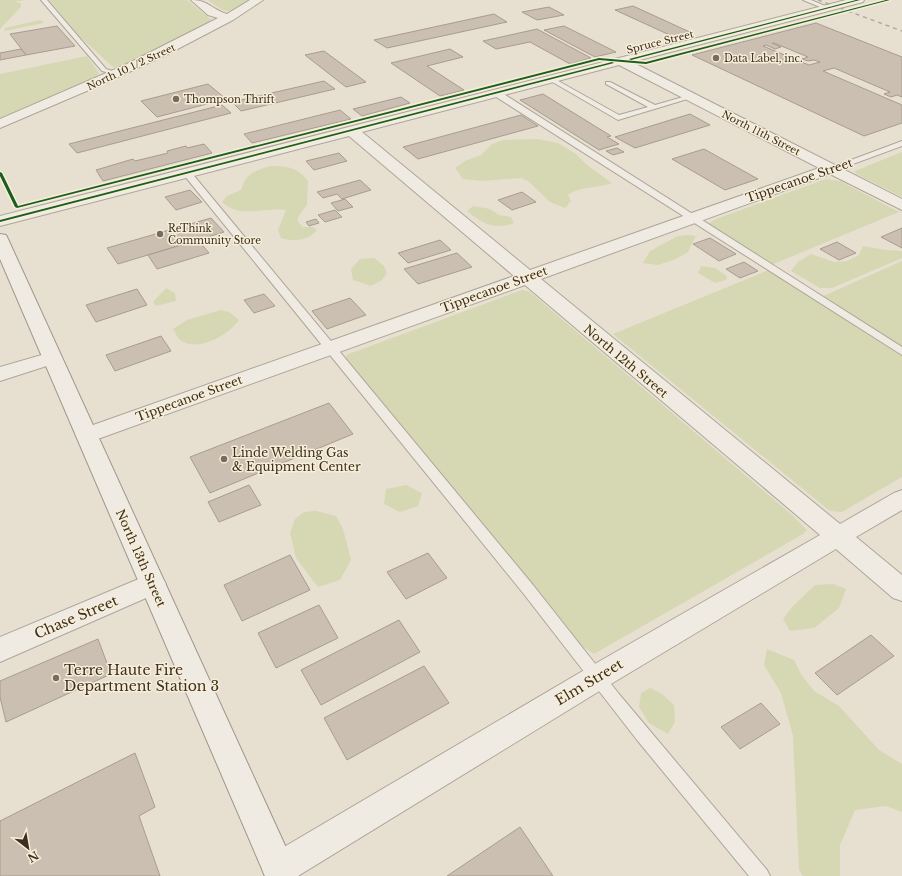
<svg xmlns="http://www.w3.org/2000/svg" width="902" height="876" viewBox="0 0 902 876" font-family="'Libre Baskerville',serif">
<rect width="100%" height="100%" fill="#e7e0d1"/>
<g fill="#d6d7b3">
<polygon points="0,0 25,0 14,2 21,3 21,7 0,29"/>
<polygon points="49,0 187,0 214,22 121,67 113,67 78,35"/>
<path d="M208,0H253C230,13 230,17 208,0Z"/>
<polygon points="40,20 44,23 4,31 5,28"/>
<polygon points="87,56 99,73 94,80 0,119 0,74"/>
<path d="M537,139L558,143L576,154L587,165L612,183C596,189 583,185 568,195L571,201L565,208L550,202L528,181L521,178L482,181L463,179L455,168L465,161L481,155L492,144L503,140Z"/>
<polygon points="902,152 902,197 856,174 855,171"/>
<path d="M270,166C287,166 297,167 308,181L307,205L298,217V222L303,227H313L317,230C308,241 294,242 281,238L278,230L286,210C265,207 239,219 222,202L227,196L241,190C247,172 253,172 270,166Z"/>
<polygon points="826,179 840,181 899,212 771,265 710,227 709,223 716,219"/>
<path d="M473,206L490,209L499,215L511,217L514,223C494,230 483,224 467,211Z"/>
<polygon points="689,235 696,236 688,252 676,259 658,265 643,263 650,251 678,236"/>
<polygon points="863,246 886,250 902,251 902,258 832,288 820,288 791,271 798,262 811,254 834,262 847,261 859,255"/>
<polygon points="374,258 384,266 387,273 382,280 371,286 353,280 351,269 360,259"/>
<polygon points="902,261 902,348 821,297"/>
<polygon points="701,266 715,268 727,276 726,280 715,283 698,273"/>
<polygon points="769,270 902,356 902,477 842,512 830,511 613,334"/>
<polygon points="166,288 175,293 176,301 156,306 153,302"/>
<polygon points="522,290 530,292 792,515 807,530 803,534 594,654 579,644 568,634 533,584 392,418 348,363 346,355"/>
<path d="M221,310L229,312L239,320C229,335 197,353 180,340C177,337 175,332 173,329L187,320Z"/>
<polygon points="406,485 422,493 418,506 400,512 384,504 386,489"/>
<polygon points="316,511 336,516 343,529 351,560 340,580 318,587 296,558 290,533 295,519 304,512"/>
<polygon points="833,584 846,589 839,608 814,628 790,631 783,619 793,606 815,585"/>
<polygon points="767,649 794,660 801,674 814,691 839,706 879,750 902,764 902,812 886,806 855,810 840,845 840,876 803,876 799,870 793,736 781,693 764,665"/>
<polygon points="650,688 662,694 674,705 675,722 668,734 649,723 639,707 641,693"/>
</g>
<g fill="#cbbfb2" stroke="#a89c90" fill-rule="evenodd">
<polygon points="633,6 692,33 674,37 615,10"/>
<polygon points="549,7 564,15 537,20 522,12"/>
<polygon points="494,14 507,22 387,48 374,40"/>
<path d="M816,23L902,57V97L897,95L891,97L884,94L890,92L834,68L823,71L902,105V123L864,136L692,55ZM772,43H774L808,57L802,59L808,61L814,60L820,62L809,65L763,46L766,45L775,49L781,47Z"/>
<polygon points="57,26 75,46 26,55 10,34"/>
<polygon points="564,26 616,52 595,57 544,30"/>
<polygon points="537,29 591,58 570,64 530,42 496,49 483,41"/>
<polygon points="21,49 26,55 0,60 0,53"/>
<polygon points="450,49 463,57 427,66 464,90 440,96 391,63"/>
<polygon points="324,51 366,82 346,87 305,55"/>
<polygon points="324,81 335,89 241,111 232,102"/>
<polygon points="208,84 226,99 157,117 141,101"/>
<polygon points="543,94 611,136 607,137 619,144 599,150 520,100"/>
<polygon points="401,97 410,103 362,116 353,109"/>
<polygon points="222,105 231,113 77,153 69,144"/>
<polygon points="340,110 351,119 252,143 244,134"/>
<polygon points="690,114 710,125 635,148 615,137"/>
<polygon points="521,115 538,126 418,159 403,147"/>
<polygon points="204,144 212,153 103,181 96,170 133,159 135,161 168,153 167,151 186,146 187,148"/>
<polygon points="617,148 624,152 613,155 606,151"/>
<polygon points="704,149 758,179 725,190 672,159"/>
<polygon points="339,153 347,161 314,170 306,161"/>
<polygon points="360,180 371,190 342,199 337,194 323,198 317,192"/>
<polygon points="190,190 202,202 176,210 165,197"/>
<polygon points="522,192 536,202 512,210 498,200"/>
<polygon points="345,199 353,207 338,211 331,203"/>
<polygon points="335,210 342,217 325,222 318,215"/>
<polygon points="211,218 224,232 118,264 107,248"/>
<polygon points="316,219 319,223 309,226 306,222"/>
<polygon points="902,228 902,248 881,237"/>
<polygon points="710,238 736,254 719,261 693,244"/>
<polygon points="198,240 209,253 157,269 148,255"/>
<polygon points="440,240 451,250 408,263 398,253"/>
<polygon points="837,242 856,253 839,260 820,249"/>
<polygon points="457,253 472,267 418,284 404,269"/>
<polygon points="744,262 758,271 740,278 726,269"/>
<polygon points="137,289 147,305 96,322 86,305"/>
<polygon points="264,294 275,306 254,313 244,300"/>
<polygon points="350,298 366,315 327,329 312,311"/>
<polygon points="161,336 171,351 115,371 106,355"/>
<polygon points="329,403 353,434 210,493 190,457"/>
<polygon points="249,485 261,505 219,522 208,502"/>
<polygon points="428,553 447,578 406,599 387,572"/>
<polygon points="290,555 310,590 242,621 224,585"/>
<polygon points="319,605 338,638 276,668 258,633"/>
<polygon points="399,620 420,652 321,705 301,670"/>
<polygon points="871,635 894,656 837,695 815,673"/>
<polygon points="98,639 111,674 6,722 0,697 0,681"/>
<polygon points="424,666 449,703 347,760 324,718"/>
<polygon points="761,703 780,724 740,749 721,727"/>
<polygon points="135,753 155,807 139,816 160,876 0,876 0,821"/>
<polygon points="520,827 553,876 447,876"/>
</g>
<g fill="none" stroke-linecap="round" stroke-linejoin="round">
<defs>
<g id="service">
<polygon points="41,0 47,0 106,69 118,73 118,75 102,71"/>
<polygon points="803,0 811,0 830,8 825,9"/>
<polygon points="549,78 553,78 619,115 648,107 606,84 606,82 610,82 655,105 690,95 694,97 618,120 549,80"/>
<polygon points="493,91 499,91 902,347 902,355 493,95"/>
<polygon points="902,141 902,146 834,171 827,169"/>
<polygon points="184,171 190,171 533,585 619,694 767,870 770,876 749,876 637,740 523,593 184,175"/>
</g>
<g id="minor">
<path d="M191,0C208,0 211,9 227,14L250,0H263L233,20L168,54L103,84L0,128V119L127,64L218,18L208,15Z"/>
<path d="M846,0H864L863,2L632,62L902,199V210L830,174L541,279L840,524L894,493L902,490V510L856,537L902,575V601L893,598L836,549L606,687L298,876H265L262,869L267,857L586,669L820,535L525,285L95,440L87,443L79,440L76,435L79,430L514,276L349,136L0,226V216ZM619,65L819,168L530,270L362,132Z"/>
<polygon points="52,352 59,354 62,358 59,362 0,381 0,367"/>
<polygon points="153,573 162,577 166,584 162,591 0,662 0,637"/>
</g>
<polygon id="secondary" points="0,234 6,235 8,239 299,876 265,876 0,259"/>
</defs>
<use href="#service" stroke="#ada599" stroke-width="2"/>
<use href="#minor" stroke="#ada599" stroke-width="2"/>
<use href="#secondary" stroke="#9c958a" stroke-width="2"/>
<use href="#service" fill="#efebe3" fill-rule="evenodd"/>
<use href="#minor" fill="#efebe3" fill-rule="evenodd"/>
<use href="#secondary" fill="#efebe3" fill-rule="evenodd"/>
<polyline stroke="#afaaa2" stroke-width="1.5" stroke-dasharray="4 4" stroke-linecap="butt" points="818,0 902,31"/>
<defs>
<g id="cycleway">
<polygon points="856,0 860,0 631,60 629,59"/>
<polygon points="886,0 890,0 646,64 599,60 17,208 15,207 0,176 0,172 2,173 18,206 599,58 646,62"/>
<polygon points="612,62 614,63 0,222 0,220"/>
</g>
</defs>
<use href="#cycleway" stroke="#f7eed8" stroke-width="3"/>
<use href="#cycleway" fill="#1b5e20" fill-rule="evenodd"/>
</g>
<g fill="#786c5e" stroke="#f7eed8" stroke-width="1.5">
<circle cx="716" cy="58" r="4"/>
<circle cx="176" cy="99" r="4"/>
<circle cx="160" cy="234" r="4"/>
<circle cx="224" cy="459" r="4"/>
<circle cx="56" cy="678" r="4"/>
</g>
<g text-anchor="middle" dominant-baseline="central" stroke-width="3" stroke-linejoin="round" paint-order="stroke">
<g font-size="10" fill="#3d2e20" stroke="#f7eed8">
<text transform="translate(660 42) rotate(-14)">Spruce Street</text>
<text transform="translate(131 67) rotate(-25)">North 10 1/2 Street</text>
<text transform="translate(761 133) rotate(27)">North 11th Street</text>
</g>
<g font-size="10" fill="#3d2e20" stroke="#f7eed8" text-anchor="start">
<text x="724" y="58">Data Label, inc.</text>
<text x="184" y="99">Thompson Thrift</text>
<text x="168" y="228">ReThink<tspan x="168" dy="12">Community Store</tspan></text>
</g>
<g font-size="12" fill="#3d2e20" stroke="#f7eed8">
<text transform="translate(799 180) rotate(-19)">Tippecanoe Street</text>
<text transform="translate(494 289) rotate(-20)">Tippecanoe Street</text>
<text transform="translate(626 361) rotate(40)">North 12th Street</text>
<text transform="translate(189 398) rotate(-20)">Tippecanoe Street</text>
<text transform="translate(141 558) rotate(66)">North 13th Street</text>
</g>
<g font-size="12" fill="#3d2e20" stroke="#f7eed8" text-anchor="start">
<text x="232" y="452">Linde Welding Gas<tspan x="232" dy="14">&amp; Equipment Center</tspan></text>
</g>
<g font-size="14" fill="#3d2e20" stroke="#f7eed8">
<text transform="translate(76 617) rotate(-23)">Chase Street</text>
<text transform="translate(589 682) rotate(-31)">Elm Street</text>
</g>
<g font-size="14" fill="#3d2e20" stroke="#f7eed8" text-anchor="start">
<text x="64" y="670">Terre Haute Fire<tspan x="64" dy="16">Department Station 3</tspan></text>
</g>
</g>
<g transform="translate(28 848) rotate(149)" stroke="#f7eed8" stroke-width="3" paint-order="stroke">
<path d="M0-3L7 15L0 10L-7 15Z" fill="#3d2e20"/>
<text y="-6" font-size="11" font-weight="bold" text-anchor="middle" fill="#3d2e20">N</text>
</g>
</svg>
